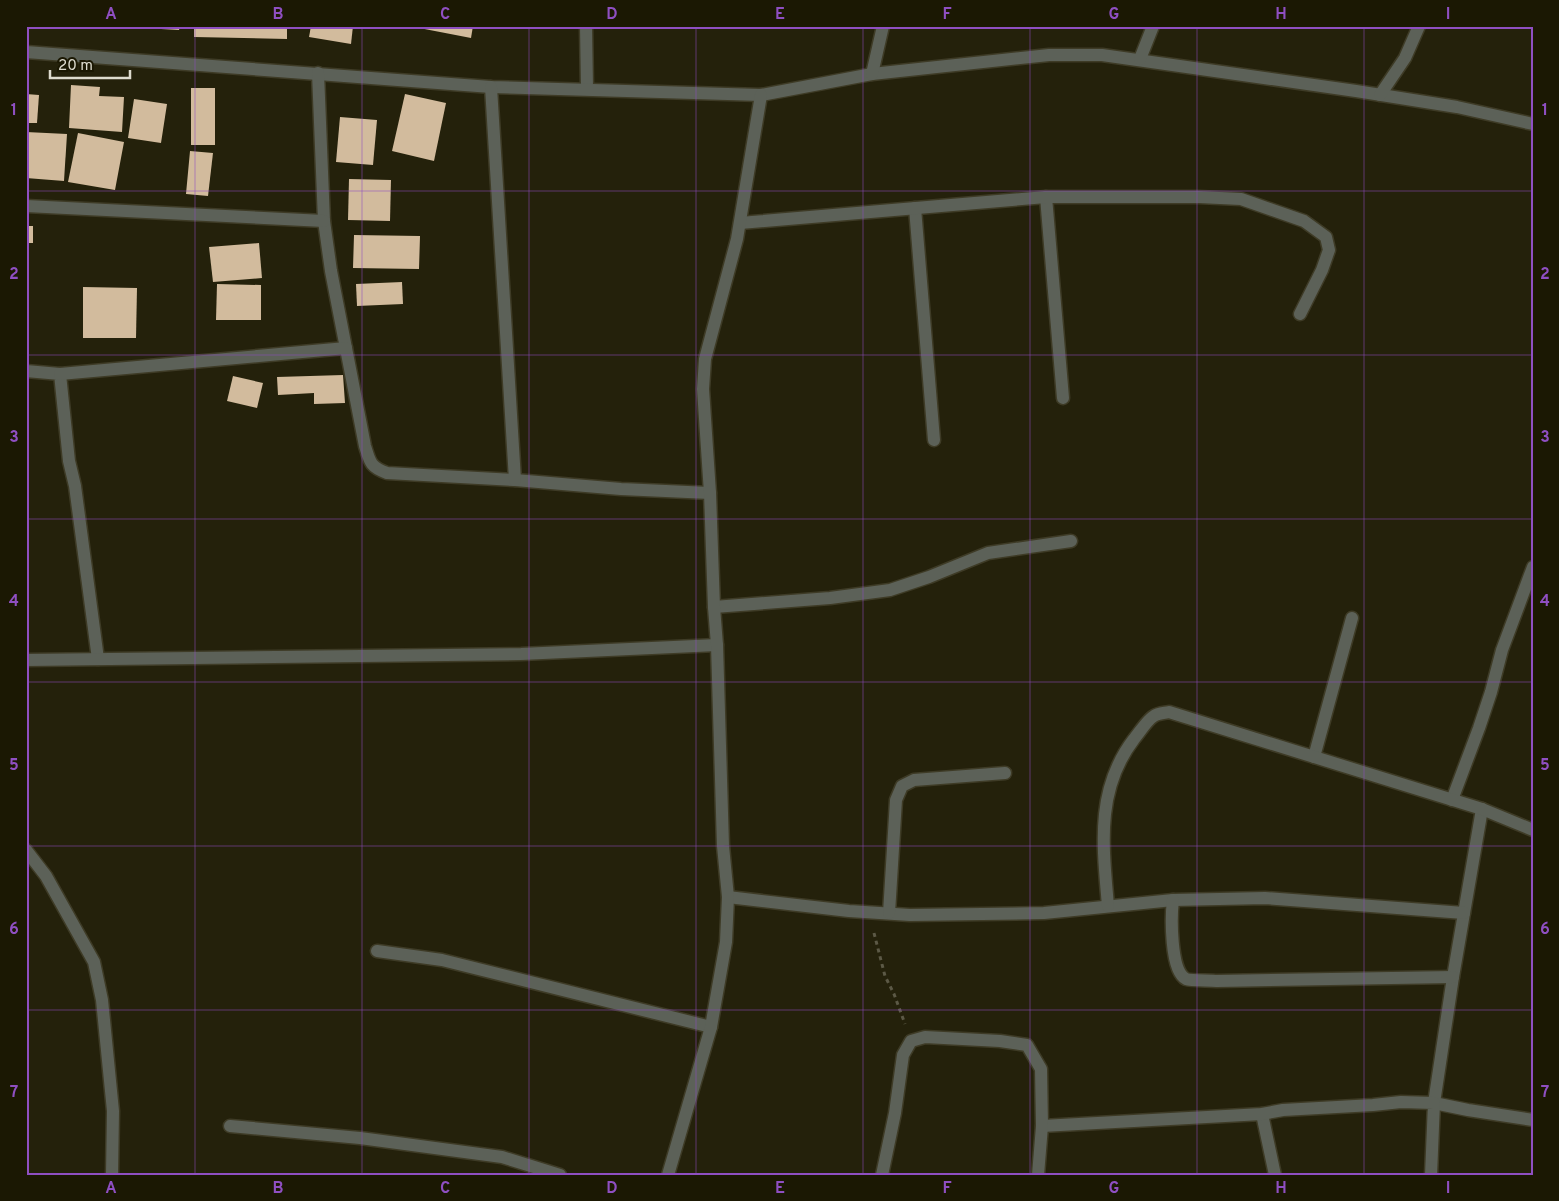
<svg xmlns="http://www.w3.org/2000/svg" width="1559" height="1201" viewBox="0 0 1559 1201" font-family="Overpass,sans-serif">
<rect width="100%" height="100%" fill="#24210b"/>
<g fill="#d2bb9d">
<polygon points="143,26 180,26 179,30 143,28"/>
<polygon points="194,26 287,26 287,39 194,37"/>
<polygon points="311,26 353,26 351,44 309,37"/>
<polygon points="409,26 473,26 471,38"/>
<polygon points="71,85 100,87 99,96 124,97 122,132 69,128"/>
<rect x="191" y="88" width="24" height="57"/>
<polygon points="26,94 39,95 37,123 26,123"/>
<polygon points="405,94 446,103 434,161 392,151"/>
<polygon points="134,99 167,104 161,143 128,138"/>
<polygon points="340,117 377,120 373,165 336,162"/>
<polygon points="26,132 67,134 64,181 26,178"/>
<polygon points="78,133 124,142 115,190 68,182"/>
<polygon points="190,151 213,153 208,196 186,194"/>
<polygon points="349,179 391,180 390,221 348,220"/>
<rect x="26" y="226" width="7" height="17"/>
<polygon points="354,235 420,236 419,269 353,268"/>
<polygon points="259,243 262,278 213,282 209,247"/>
<polygon points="402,282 403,304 357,306 356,284"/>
<polygon points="217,284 261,285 261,320 216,320"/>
<polygon points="83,287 137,288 136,338 83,338"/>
<polygon points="343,375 345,403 314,404 314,393 278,395 277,377"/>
<polygon points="233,376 263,383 257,408 227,401"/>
</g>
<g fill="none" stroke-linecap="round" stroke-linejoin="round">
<defs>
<g id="minor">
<polyline points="586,26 587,88"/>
<polyline points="26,52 491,87 761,95 872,74 1049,55 1102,55 1356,91 1457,107 1533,124"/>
<polyline points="1140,59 1153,26"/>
<path d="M318,73L324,221L331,271L365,446C370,462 370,467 387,473L515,480L621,489L710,493"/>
<polyline points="872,74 883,26"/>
<polyline points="491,87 515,480"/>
<polyline points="1380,95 1405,58 1419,26"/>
<polyline points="1046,197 1063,398"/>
<polyline points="26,206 324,221"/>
<polyline points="915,208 934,440"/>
<polyline points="740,223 1046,197 1199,197 1241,199 1304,221 1326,237 1329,250 1322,270 1300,314"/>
<polyline points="26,371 60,374 69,461 75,486 98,659"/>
<polyline points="60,374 346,348"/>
<polyline points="714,607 830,598 890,590 929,577 988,553 1071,541"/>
<polyline points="26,660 521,654 717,645"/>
<polyline points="1314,757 1352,618"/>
<polyline points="1452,800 1479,728 1491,692 1502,650 1533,567"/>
<polyline points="1482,809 1453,977 1434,1103 1468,1110 1533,1120"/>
<polyline points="26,850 46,876 94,962 102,1000 113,1111 112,1175"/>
<polyline points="728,897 849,911 910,915 1044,913 1173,900 1265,898 1464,913"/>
<path d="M1173,900C1171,916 1170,971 1186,979C1192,981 1210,980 1217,981L1453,977"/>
<path d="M1108,906C1103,847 1095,790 1134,739C1139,733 1148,719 1154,716C1158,713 1165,713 1169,712L1482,809L1533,830"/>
<polyline points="889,913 896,800 902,786 914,780 1005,773"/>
<polyline points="377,951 442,960 711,1027"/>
<polyline points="1262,1114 1275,1175"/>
<polyline points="230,1126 360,1138 502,1157 560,1175"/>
<polyline points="1042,1126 1262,1114 1283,1110 1373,1105 1401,1102 1434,1103 1431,1175"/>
<polyline points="668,1175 711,1027 726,942 728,897 723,846 717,645 714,607 710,493 703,389 705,359 737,239 761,95"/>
<polyline points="882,1175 895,1113 903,1055 911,1041 925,1037 1000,1041 1027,1045 1041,1069 1042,1126 1038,1175"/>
</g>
</defs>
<use href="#minor" stroke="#3e3b26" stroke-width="15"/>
<polyline stroke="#5c5946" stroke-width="3" stroke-dasharray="4 4" stroke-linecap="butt" points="874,933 885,976 894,994 905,1024"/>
<use href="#minor" stroke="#5c6158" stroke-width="12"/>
</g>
<path fill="none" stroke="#8f4fc2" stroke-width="1" stroke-opacity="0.55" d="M195,26V1175M362,26V1175M529,26V1175M696,26V1175M863,26V1175M1030,26V1175M1197,26V1175M1364,26V1175M26,191H1533M26,355H1533M26,519H1533M26,682H1533M26,846H1533M26,1010H1533"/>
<rect width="1559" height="1201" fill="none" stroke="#1b1803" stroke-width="55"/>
<path d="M50 70v8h80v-8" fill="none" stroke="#dddbce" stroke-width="2.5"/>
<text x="58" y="70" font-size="15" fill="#dddbce" stroke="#1b1803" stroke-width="4" paint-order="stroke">20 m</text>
<rect x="28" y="28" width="1504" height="1146" fill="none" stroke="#8f4fc2" stroke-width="2"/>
<g font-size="16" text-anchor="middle" font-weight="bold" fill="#8f4fc2">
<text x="111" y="19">A</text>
<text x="278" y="19">B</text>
<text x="445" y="19">C</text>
<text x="612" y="19">D</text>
<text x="780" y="19">E</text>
<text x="947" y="19">F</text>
<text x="1114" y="19">G</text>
<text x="1281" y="19">H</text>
<text x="1448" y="19">I</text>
<text x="14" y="115">1</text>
<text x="1545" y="115">1</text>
<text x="14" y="279">2</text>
<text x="1545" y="279">2</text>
<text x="14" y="442">3</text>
<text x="1545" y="442">3</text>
<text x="14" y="606">4</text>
<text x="1545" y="606">4</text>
<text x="14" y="770">5</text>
<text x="1545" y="770">5</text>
<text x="14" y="934">6</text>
<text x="1545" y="934">6</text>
<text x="14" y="1097">7</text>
<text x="1545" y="1097">7</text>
<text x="111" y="1193">A</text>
<text x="278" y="1193">B</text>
<text x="445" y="1193">C</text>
<text x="612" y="1193">D</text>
<text x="780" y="1193">E</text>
<text x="947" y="1193">F</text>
<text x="1114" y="1193">G</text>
<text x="1281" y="1193">H</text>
<text x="1448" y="1193">I</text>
</g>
</svg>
